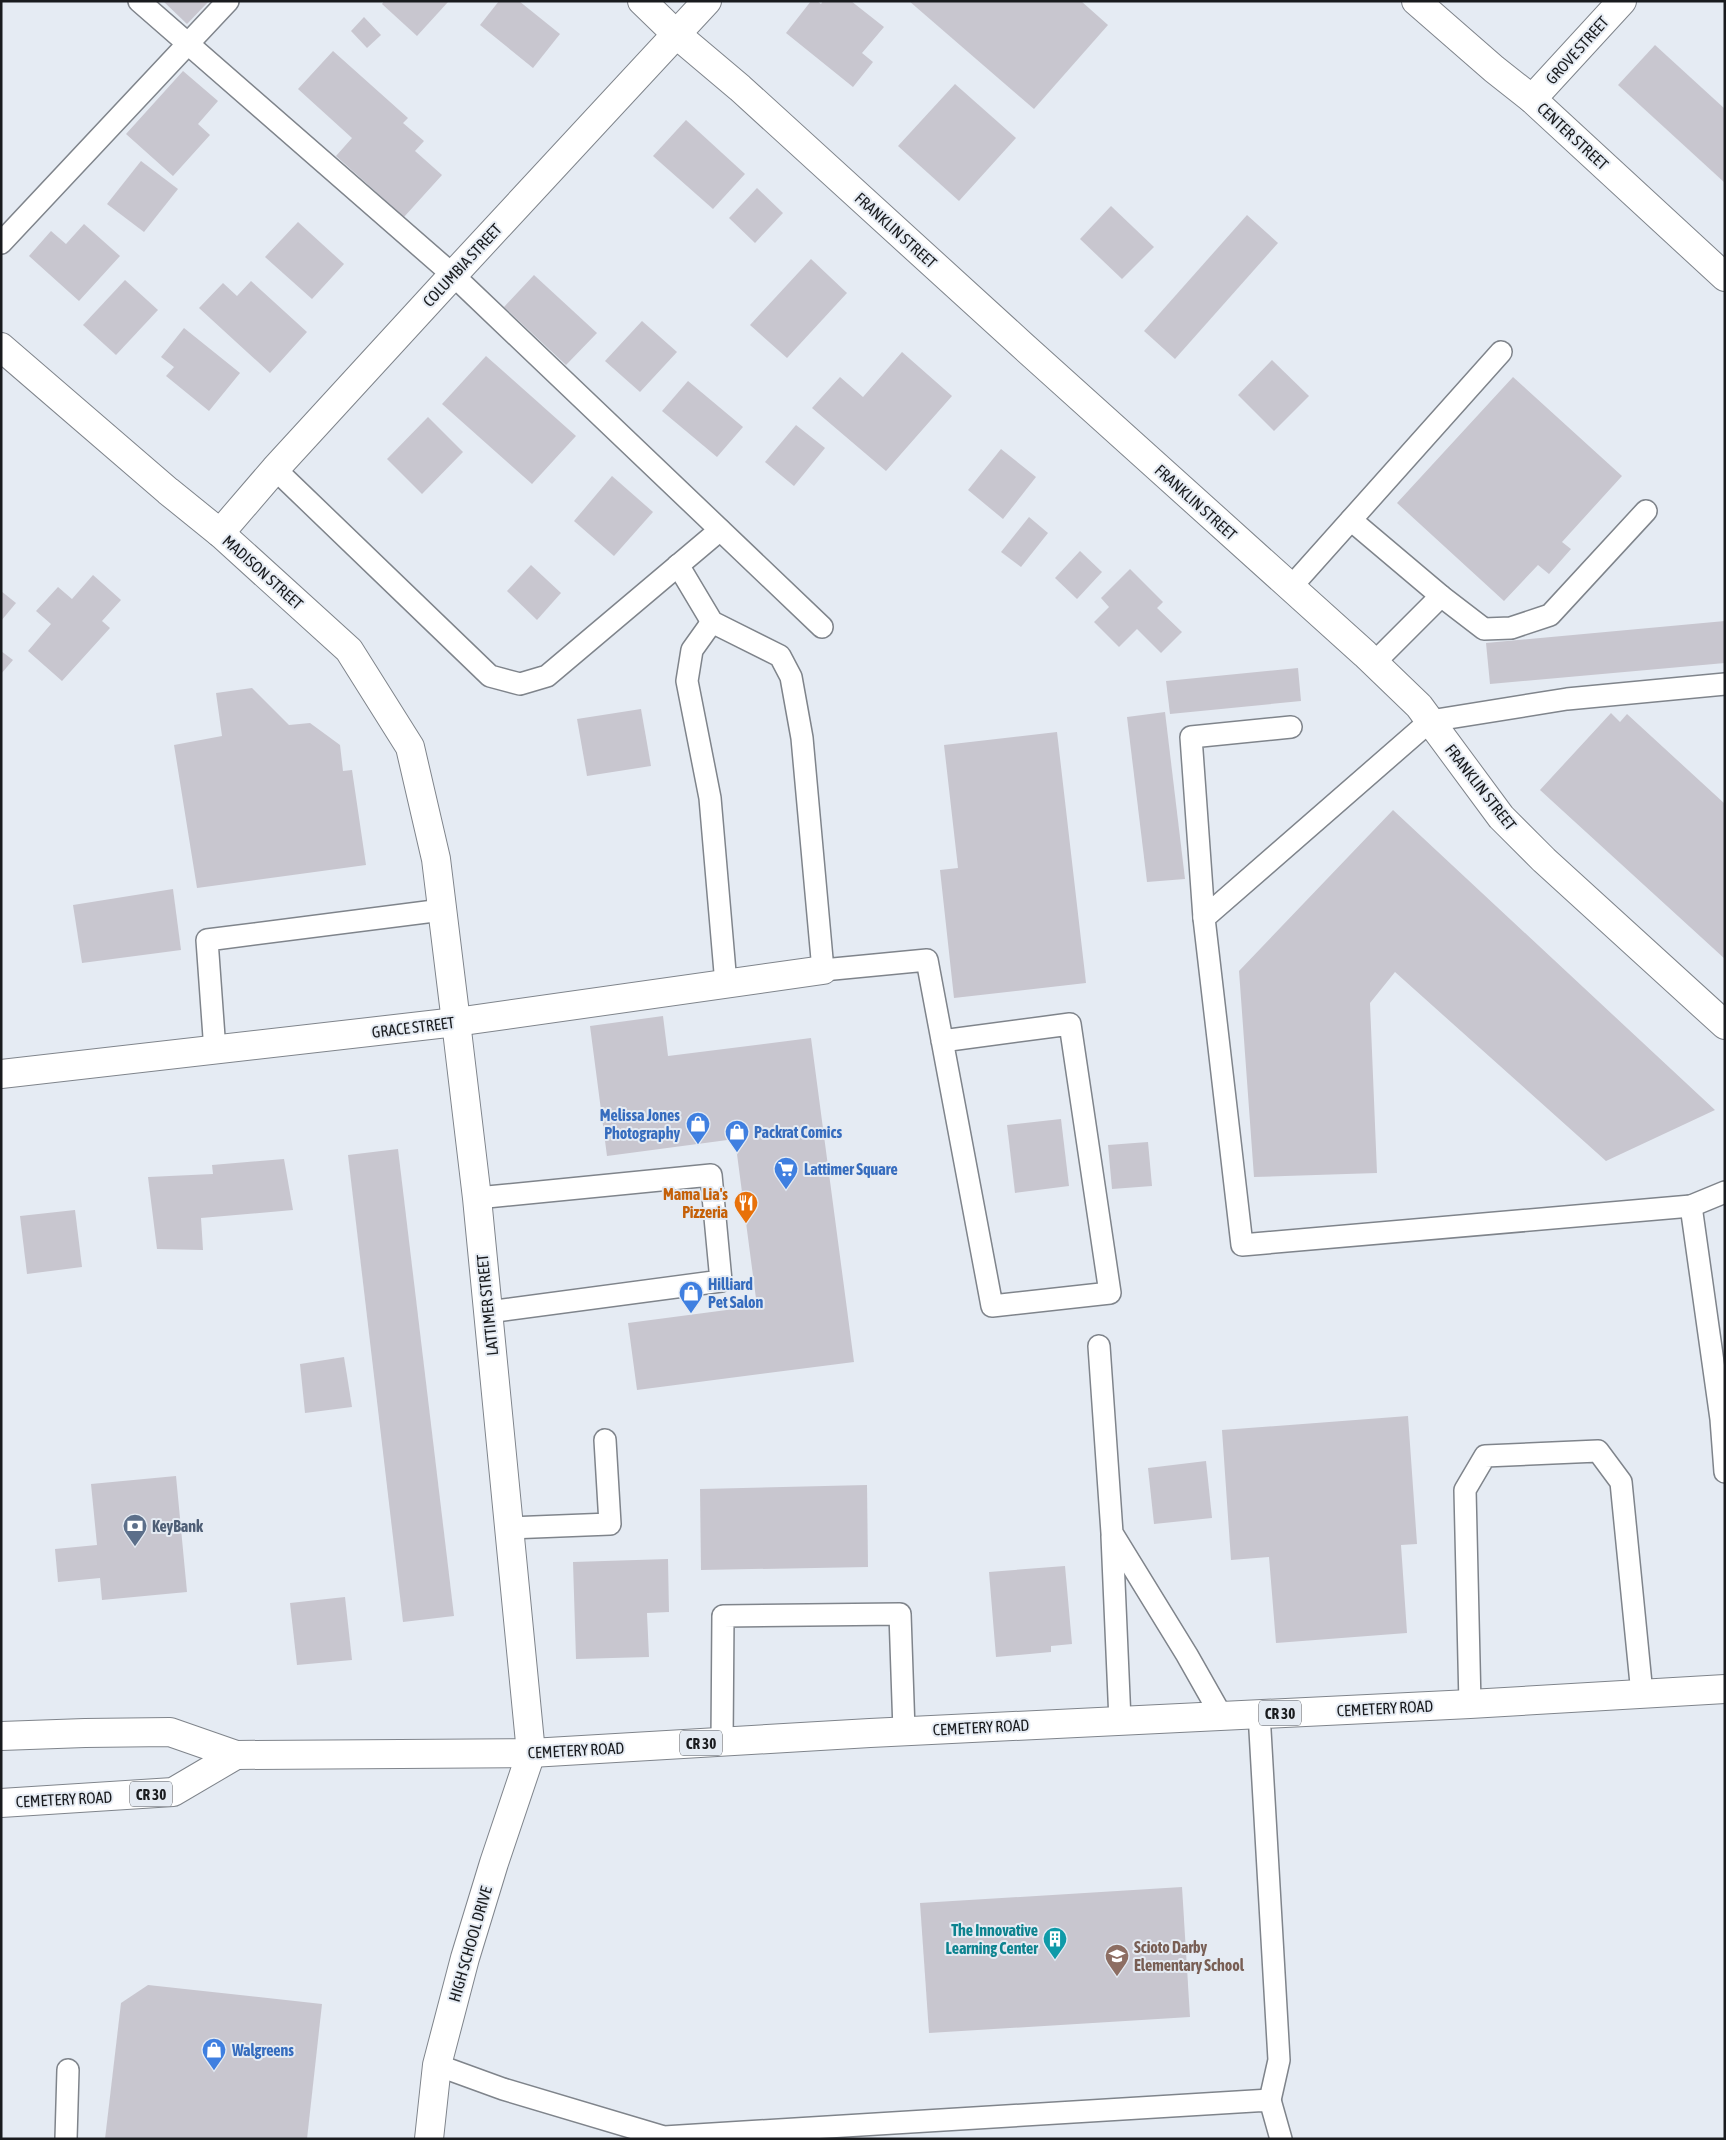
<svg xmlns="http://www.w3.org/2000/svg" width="1726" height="2140" viewBox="0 0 1726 2140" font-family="'Asap Condensed',sans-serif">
<rect width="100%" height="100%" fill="#e5ebf3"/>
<g fill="#c8c6cf">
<polygon points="163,1 209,1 187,24"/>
<polygon points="384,1 447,1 448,2 417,36 382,4"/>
<polygon points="499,1 519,1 560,34 533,68 480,25"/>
<polygon points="811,1 817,1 821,4 823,1 851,1 884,27 862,53 873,62 853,87 786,33"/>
<polygon points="909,1 1081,1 1108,25 1034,109"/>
<polygon points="364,17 381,35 367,48 351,31"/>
<polygon points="1655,45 1725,109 1725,183 1618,85"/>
<polygon points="333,51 408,118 403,123 424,141 415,151 442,175 404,217 336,156 352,138 298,89"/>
<polygon points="183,71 218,101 198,124 210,135 173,176 126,134"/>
<polygon points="955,84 1016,138 959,201 898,146"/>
<polygon points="686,120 745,174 713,209 653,156"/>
<polygon points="141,161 178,189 144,232 107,204"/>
<polygon points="757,188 783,213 755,243 729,218"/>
<polygon points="1111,206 1154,247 1122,279 1080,239"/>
<polygon points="1247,215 1278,243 1175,359 1144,331"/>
<polygon points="298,222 344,264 312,299 265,257"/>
<polygon points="84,224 120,256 79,301 29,256 51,231 66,244"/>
<polygon points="811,259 847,293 787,358 750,325"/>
<polygon points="534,275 597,333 566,365 504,307"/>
<polygon points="125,280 158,310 116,355 83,325"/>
<polygon points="251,281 307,332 270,373 199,308 223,283 237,296"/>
<polygon points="642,321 677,352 640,392 605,361"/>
<polygon points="184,328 240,373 209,411 166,376 174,367 161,357"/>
<polygon points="902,352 952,396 886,471 812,408 840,377 863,397"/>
<polygon points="486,356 576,436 532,484 442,404"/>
<polygon points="1272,360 1309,396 1274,431 1238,395"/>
<polygon points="1513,377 1622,476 1562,542 1571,549 1549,574 1538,565 1504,601 1397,503"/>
<polygon points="688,381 743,427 717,457 662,411"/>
<polygon points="428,417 463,452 422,494 387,459"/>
<polygon points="796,425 825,448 794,486 765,462"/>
<polygon points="1001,449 1036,477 1003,519 968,490"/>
<polygon points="612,476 653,512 614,556 574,521"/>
<polygon points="1029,517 1048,533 1021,567 1001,552"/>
<polygon points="1080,551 1102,572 1077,599 1055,578"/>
<polygon points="531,565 561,593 537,620 507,591"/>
<polygon points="1130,569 1163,602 1157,608 1182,632 1161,653 1137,629 1119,647 1094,622 1109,607 1101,598"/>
<polygon points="93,575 121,600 102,621 110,628 62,681 28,651 51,624 36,611 58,587 72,599"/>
<polygon points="1,591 16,603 1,621"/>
<polygon points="1725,621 1725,663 1490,684 1486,643"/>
<polygon points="1,651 13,660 1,674"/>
<polygon points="1298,668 1301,701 1170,714 1166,681"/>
<polygon points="252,688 289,725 310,723 340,745 343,771 352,770 366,865 197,888 174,745 222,736 216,693"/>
<polygon points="641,709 651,766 587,776 577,719"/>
<polygon points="1165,712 1185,879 1147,882 1127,717"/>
<polygon points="1611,713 1620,722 1627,714 1725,804 1725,959 1540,790"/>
<polygon points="1057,732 1086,983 954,998 940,870 958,868 944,745"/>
<polygon points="1393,810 1715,1110 1606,1161 1395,972 1370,1003 1377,1173 1254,1177 1239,971"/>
<polygon points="173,889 181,950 82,963 73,905"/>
<polygon points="663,1016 668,1056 811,1038 854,1362 637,1390 628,1323 757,1306 735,1139 607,1156 590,1026"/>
<polygon points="1061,1119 1069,1186 1015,1193 1007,1125"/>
<polygon points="1148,1142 1152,1186 1112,1189 1108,1145"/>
<polygon points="398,1149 454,1616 403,1622 348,1155"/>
<polygon points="284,1159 293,1210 201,1218 203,1250 157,1249 148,1177 213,1174 212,1165"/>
<polygon points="75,1210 82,1267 27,1274 20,1216"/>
<polygon points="344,1357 352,1407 305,1413 300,1364"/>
<polygon points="1408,1416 1417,1544 1401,1545 1407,1633 1276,1643 1269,1557 1231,1560 1222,1430"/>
<polygon points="1206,1461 1212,1518 1154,1524 1148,1468"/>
<polygon points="176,1476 187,1592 102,1600 100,1578 58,1582 55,1549 97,1545 91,1484"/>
<polygon points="867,1485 868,1567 701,1570 700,1489"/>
<polygon points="668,1559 669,1612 647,1613 649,1657 576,1659 573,1562"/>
<polygon points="1065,1566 1072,1644 1051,1646 1051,1652 996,1657 989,1572"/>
<polygon points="345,1597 352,1660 297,1665 290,1603"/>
<polygon points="1182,1887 1190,2017 929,2033 920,1903"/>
<polygon points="148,1985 322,2004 307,2139 105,2139 121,2003"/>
</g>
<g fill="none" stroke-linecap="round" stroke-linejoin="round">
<defs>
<g id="service">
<polyline points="139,1 453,275 822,627"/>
<polyline points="1,243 228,1"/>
<polyline points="275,469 490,676 520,684 547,676 720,530"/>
<polyline points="1351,520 1441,596"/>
<polyline points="678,565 712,622 780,656 791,677 802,738 823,970 927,960 992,1306 1110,1293 1070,1024 942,1041"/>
<polyline points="1291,587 1501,352"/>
<polyline points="712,622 692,650 687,681 710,798 726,984"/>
<polyline points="1374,663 1441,596 1484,629 1511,628 1550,615 1646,511"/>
<polyline points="1725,684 1567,699 1430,721 1204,918 1242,1245 1691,1206 1725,1192"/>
<polyline points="1204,918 1191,737 1291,727"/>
<polyline points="215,1051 207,940 442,910"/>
<polyline points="477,1198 711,1175 721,1281 488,1312"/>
<polyline points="1691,1206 1721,1419 1725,1472"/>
<polyline points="1099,1346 1112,1533 1187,1655 1221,1715"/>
<polyline points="509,1528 610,1524 605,1440"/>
<polyline points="1112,1536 1120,1721"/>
<polyline points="1470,1704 1465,1490 1485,1456 1598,1451 1621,1482 1642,1694"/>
<polyline points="1259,1713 1279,2060 1270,2100"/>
<polyline points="722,1742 723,1616 900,1614 904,1731"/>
<polyline points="437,2065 503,2089 664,2137 1270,2100 1281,2139"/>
<polyline points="66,2139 68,2070"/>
</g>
<g id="minor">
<polyline points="642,1 676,34 740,88 1022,345 1365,654 1419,706 1501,817 1544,860 1725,1025"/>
<polyline points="1416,1 1494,69 1532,99 1725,277"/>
<polyline points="1532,99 1622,1"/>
<polyline points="1,347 168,491 220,533 349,650 410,747 436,859 456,1022 477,1198 531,1753 494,1863 465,1958 437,2065 429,2139"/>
<polyline points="220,533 275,469 453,275 707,1"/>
<polyline points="1,1074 456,1022 823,970"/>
</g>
<g id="primary">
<polyline points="1,1736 85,1733 170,1732 236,1755 531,1753 870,1733 1470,1704 1725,1689"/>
<polyline points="1,1803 173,1792 236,1755"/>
</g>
</defs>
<use href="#service" stroke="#7f848b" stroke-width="24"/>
<use href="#minor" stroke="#7f848b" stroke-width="30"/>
<use href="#primary" stroke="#7f848b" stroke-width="30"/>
<use href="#service" stroke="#fff" stroke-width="21"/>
<use href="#minor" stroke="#fff" stroke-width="28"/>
<use href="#primary" stroke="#fff" stroke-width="28"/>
</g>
<defs>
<symbol id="shop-pin" viewBox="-11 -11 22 30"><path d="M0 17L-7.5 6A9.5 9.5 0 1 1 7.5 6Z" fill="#3f7fe0" stroke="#e5ebf3"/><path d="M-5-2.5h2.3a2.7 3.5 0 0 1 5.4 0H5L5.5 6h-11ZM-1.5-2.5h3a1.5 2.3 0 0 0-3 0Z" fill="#fff"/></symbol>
<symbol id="supermarket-pin" viewBox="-11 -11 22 30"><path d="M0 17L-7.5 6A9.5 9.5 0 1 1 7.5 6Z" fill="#3f7fe0" stroke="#e5ebf3"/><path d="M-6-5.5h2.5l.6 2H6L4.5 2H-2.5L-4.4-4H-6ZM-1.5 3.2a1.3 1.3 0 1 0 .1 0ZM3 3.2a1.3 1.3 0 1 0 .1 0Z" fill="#fff"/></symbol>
<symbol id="restaurant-pin" viewBox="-11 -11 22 30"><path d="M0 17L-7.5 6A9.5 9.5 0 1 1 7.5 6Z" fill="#e8710a" stroke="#e5ebf3"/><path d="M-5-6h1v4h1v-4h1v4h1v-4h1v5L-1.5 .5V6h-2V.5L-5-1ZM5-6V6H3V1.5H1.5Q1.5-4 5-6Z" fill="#fff"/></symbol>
<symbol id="bank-pin" viewBox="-11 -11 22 30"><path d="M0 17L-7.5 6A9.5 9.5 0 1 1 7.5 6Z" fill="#5c6f8a" stroke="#e5ebf3"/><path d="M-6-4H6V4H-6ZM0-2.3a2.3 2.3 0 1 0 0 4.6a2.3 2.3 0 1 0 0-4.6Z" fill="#fff"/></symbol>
<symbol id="building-pin" viewBox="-11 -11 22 30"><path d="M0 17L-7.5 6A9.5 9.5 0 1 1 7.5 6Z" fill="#0f9aa8" stroke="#e5ebf3"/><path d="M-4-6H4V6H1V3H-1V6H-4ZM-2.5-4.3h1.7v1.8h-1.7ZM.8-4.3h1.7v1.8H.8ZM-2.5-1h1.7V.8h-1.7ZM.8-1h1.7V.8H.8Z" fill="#fff"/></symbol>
<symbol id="school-pin" viewBox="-11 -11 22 30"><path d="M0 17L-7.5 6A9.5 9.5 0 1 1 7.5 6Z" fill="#8d6e63" stroke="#e5ebf3"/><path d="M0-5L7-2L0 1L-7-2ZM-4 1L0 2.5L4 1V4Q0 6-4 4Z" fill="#fff"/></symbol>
</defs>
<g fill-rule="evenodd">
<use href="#shop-pin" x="684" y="1110" width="28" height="38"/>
<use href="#shop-pin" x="723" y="1118" width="28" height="38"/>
<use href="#supermarket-pin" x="772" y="1155" width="28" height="38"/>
<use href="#restaurant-pin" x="732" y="1189" width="28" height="38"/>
<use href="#shop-pin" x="677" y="1279" width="28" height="38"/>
<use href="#bank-pin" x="121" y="1512" width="28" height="38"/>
<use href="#building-pin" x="1041" y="1925" width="28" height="38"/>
<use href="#school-pin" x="1103" y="1942" width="28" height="38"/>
<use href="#shop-pin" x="200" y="2036" width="28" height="38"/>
</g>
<g text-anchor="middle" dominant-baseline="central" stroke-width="4" stroke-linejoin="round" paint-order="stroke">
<g fill="#e5ebf3" stroke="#56595e" stroke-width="1">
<rect x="1259" y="1700.5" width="42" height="25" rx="4"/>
<rect x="680" y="1730.5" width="42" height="25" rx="4"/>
<rect x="130" y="1781.5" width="42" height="25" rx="4"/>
</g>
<g font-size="15" font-weight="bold" fill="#191b1e">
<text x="1280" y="1713">CR 30</text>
<text x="701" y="1743">CR 30</text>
<text x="151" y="1794">CR 30</text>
</g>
<g font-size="16" fill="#191b1e" stroke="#e5ebf3">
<text transform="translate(1577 50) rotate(-48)">GROVE STREET</text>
<text transform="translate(1573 136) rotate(43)">CENTER STREET</text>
<text transform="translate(896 230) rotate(42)">FRANKLIN STREET</text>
<text transform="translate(462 265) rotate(-47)">COLUMBIA STREET</text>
<text transform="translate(1196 502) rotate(42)">FRANKLIN STREET</text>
<text transform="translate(263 572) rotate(42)">MADISON STREET</text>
<text transform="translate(1481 787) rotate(52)">FRANKLIN STREET</text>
<text transform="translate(413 1027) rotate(-7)">GRACE STREET</text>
<text transform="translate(487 1305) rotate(-96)">LATTIMER STREET</text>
<text transform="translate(1385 1708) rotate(-3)">CEMETERY ROAD</text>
<text transform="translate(981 1727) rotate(-3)">CEMETERY ROAD</text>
<text transform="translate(576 1750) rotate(-3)">CEMETERY ROAD</text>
<text transform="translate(64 1799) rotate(-3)">CEMETERY ROAD</text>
<text transform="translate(470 1944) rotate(-74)">HIGH SCHOOL DRIVE</text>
</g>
<g font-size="16" font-weight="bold" fill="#366cbe" stroke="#e5ebf3" text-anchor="start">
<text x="680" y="1115" text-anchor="end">Melissa Jones<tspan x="680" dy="18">Photography</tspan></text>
<text x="754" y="1132">Packrat Comics</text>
<text x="804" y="1169">Lattimer Square</text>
<text x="708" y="1284">Hilliard<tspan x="708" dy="18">Pet Salon</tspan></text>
<text x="232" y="2050">Walgreens</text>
</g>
<g font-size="16" font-weight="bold" fill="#c56008" stroke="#e5ebf3" text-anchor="end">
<text x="728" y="1194">Mama Lia's<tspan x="728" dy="18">Pizzeria</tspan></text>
</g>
<g font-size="16" font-weight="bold" fill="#4e5e75" stroke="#e5ebf3" text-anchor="start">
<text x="152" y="1526">KeyBank</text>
</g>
<g font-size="16" font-weight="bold" fill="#0d838f" stroke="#e5ebf3" text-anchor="end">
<text x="1038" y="1930">The Innovative<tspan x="1038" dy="18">Learning Center</tspan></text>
</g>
<g font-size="16" font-weight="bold" fill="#785e54" stroke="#e5ebf3" text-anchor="start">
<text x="1134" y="1947">Scioto Darby<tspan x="1134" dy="18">Elementary School</tspan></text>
</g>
</g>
<rect width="1726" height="2140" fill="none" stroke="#191b1e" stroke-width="5"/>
</svg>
